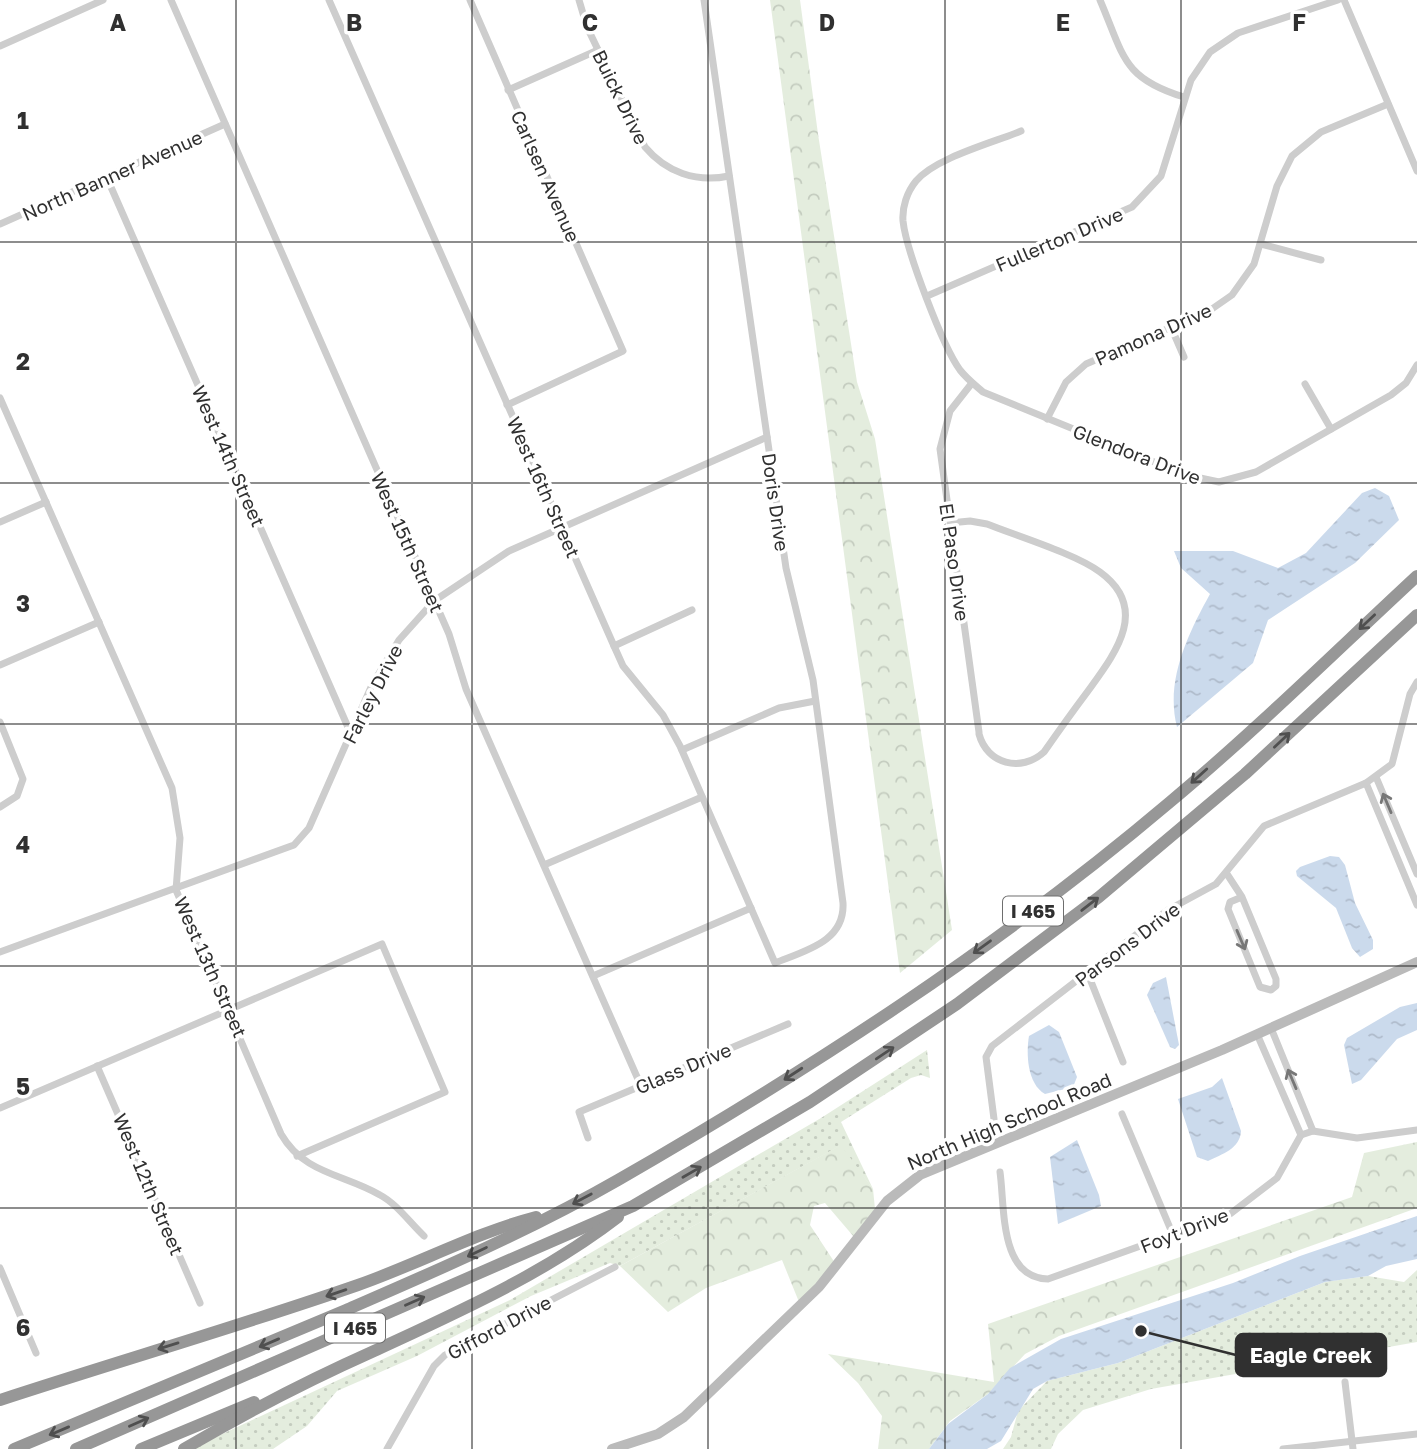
<svg xmlns="http://www.w3.org/2000/svg" width="1417" height="1449" viewBox="0 0 1417 1449" font-family="'Golos Text',sans-serif">
<defs>
<pattern id="grass-dots" width="8" height="8" patternUnits="userSpaceOnUse" patternTransform="scale(1.75)"><rect width="8" height="8" fill="#e4edde"/><path d="M2 2h.1M6 6h.1" fill="none" stroke="#c4ccbf" stroke-width="1.8" stroke-linecap="round"/></pattern>
<pattern id="forest-crowns" width="20" height="18" patternUnits="userSpaceOnUse" patternTransform="scale(1.75)"><rect width="20" height="18" fill="#e4edde"/><path d="M2 6a3 3 0 1 1 6 0M12 15a3 3 0 1 1 6 0" fill="none" stroke="#c4ccbf"/></pattern>
<pattern id="water-ripples" width="26" height="14" patternUnits="userSpaceOnUse" patternTransform="scale(1.75)"><rect width="26" height="14" fill="#cbdaec"/><path d="M2 4q2-2 4 0t4 0M15 11q2-2 4 0t4 0" fill="none" stroke="#afbbcb"/></pattern>
</defs>
<rect width="100%" height="100%" fill="#fff"/>
<g fill="url(#grass-dots)">
<polygon points="927,1050 930,1078 921,1075 911,1078 841,1122 873,1189 840,1146 620,1266 610,1263 531,1296 417,1356 337,1391 307,1426 273,1449 190,1449 510,1300 821,1118"/>
<polygon points="1417,1270 1417,1342 1151,1389 1083,1410 1058,1434 1051,1449 1003,1449 1011,1437 1018,1411 1047,1381 1118,1363 1325,1282 1368,1276 1404,1282"/>
</g>
<g fill="url(#forest-crowns)">
<polygon points="770,0 800,0 818,134 857,382 875,439 952,930 900,973"/>
<polygon points="1417,1142 1417,1208 1059,1336 1025,1354 988,1394 950,1421 929,1449 878,1449 882,1416 858,1383 828,1354 994,1382 988,1324 1352,1197 1364,1153"/>
<polygon points="841,1145 873,1189 875,1209 854,1237 825,1203 814,1206 810,1225 835,1263 799,1302 782,1260 706,1288 668,1312 620,1266"/>
</g>
<g fill="url(#water-ripples)">
<path d="M1375,488L1389,496L1399,520L1355,563L1268,620L1253,663L1177,727C1165,681 1188,634 1210,594L1181,568L1174,551H1233L1278,568L1306,553L1362,493Z"/>
<polygon points="1330,856 1339,857 1345,865 1355,903 1373,940 1373,949 1360,957 1352,948 1336,908 1297,876 1296,871 1300,867"/>
<polygon points="1166,977 1179,1045 1175,1049 1170,1047 1147,995 1153,983"/>
<polygon points="1417,1003 1417,1030 1397,1039 1361,1080 1352,1084 1344,1045 1347,1038 1400,1007"/>
<path d="M1049,1025L1059,1032L1077,1077L1073,1087L1045,1094C1027,1084 1026,1053 1029,1036Z"/>
<path d="M1222,1078L1241,1131C1240,1149 1222,1154 1208,1161L1197,1157L1178,1099L1212,1087Z"/>
<polygon points="1077,1140 1099,1195 1101,1206 1058,1224 1050,1157"/>
<polygon points="1417,1216 1417,1259 1386,1266 1368,1276 1325,1282 1118,1363 1047,1381 1033,1389 1001,1441 987,1449 929,1449 948,1424 988,1394 1010,1368 1061,1339 1233,1283 1300,1256"/>
</g>
<g fill="none" stroke-linecap="round" stroke-linejoin="round">
<g stroke="#cdcdcd" stroke-width="7">
<polyline points="171,0 449,634 466,689 641,1086"/>
<path d="M329,0L614,646L623,666L663,715L680,746L775,963C804,951 845,942 843,903L813,680L786,568L704,0"/>
<polyline points="470,0 623,351 507,405"/>
<path d="M579,0L587,27L645,147C666,172 696,183 729,176"/>
<path d="M1100,0C1124,56 1122,78 1184,97"/>
<polyline points="1344,0 1417,171"/>
<polyline points="0,46 103,0"/>
<polyline points="508,90 598,50"/>
<path d="M1021,131C992,143 935,158 916,181C907,192 902,207 903,221C906,250 943,347 960,370C967,379 975,385 983,392L1186,475L1219,482L1256,472L1391,395L1406,383L1417,365"/>
<polyline points="107,178 351,734"/>
<polyline points="0,224 225,124"/>
<polyline points="1261,244 1321,260"/>
<polyline points="927,296 1132,207 1161,176 1191,80 1210,52 1238,33 1338,0"/>
<polyline points="1171,327 1184,357"/>
<polyline points="1305,384 1331,429"/>
<path d="M0,398L172,788L180,838L176,890L281,1134C304,1174 344,1174 380,1195C397,1204 410,1223 424,1236"/>
<polyline points="1047,419 1066,382 1086,364 1209,311 1232,295 1254,264 1277,186 1292,156 1321,132 1388,104"/>
<polyline points="0,522 46,502"/>
<path d="M950,523L970,521L987,524C1017,536 1076,554 1100,572C1151,609 1114,655 1088,691C1073,711 1058,732 1044,752C1021,773 987,764 979,734V732L940,449L950,411L972,383"/>
<polyline points="614,646 692,610"/>
<polyline points="0,665 99,622"/>
<polyline points="0,722 23,779 17,796 0,807"/>
<polyline points="682,750 779,708 815,701"/>
<polyline points="1376,777 1417,874"/>
<polyline points="1366,783 1417,905"/>
<polyline points="544,865 702,797"/>
<polyline points="1227,874 1242,897 1276,979 1276,986 1271,990 1260,987 1228,909 1230,902 1242,897"/>
<polyline points="0,952 294,845 309,828 372,685 399,640 434,601 509,551 767,437"/>
<polyline points="1088,974 1123,1062"/>
<polyline points="593,976 751,908"/>
<polyline points="1271,1028 1313,1131"/>
<polyline points="1257,1034 1301,1135"/>
<polyline points="97,1066 200,1303"/>
<polyline points="0,1108 382,944 445,1092 297,1156"/>
<polyline points="1122,1114 1173,1235"/>
<polyline points="994,1119 986,1057 992,1046 1168,910 1216,884 1264,826 1366,783 1392,764 1410,694 1417,682"/>
<polyline points="588,1138 579,1112 788,1024"/>
<path d="M1000,1172C1005,1207 999,1278 1048,1279L1230,1214L1277,1178L1301,1135L1313,1131L1357,1138L1417,1130"/>
<polyline points="0,1268 36,1353"/>
<polyline points="1345,1382 1353,1449"/>
<polyline points="387,1449 434,1366 445,1355 615,1267"/>
<polyline points="1283,1449 1417,1434"/>
</g>
<polyline stroke="#bababa" stroke-width="10" points="612,1449 658,1434 684,1417 819,1287 887,1201 920,1175 1222,1050 1417,962"/>
<g stroke="#979797" stroke-width="12">
<path d="M0,1400C119,1361 240,1326 358,1285C418,1264 475,1233 536,1217"/>
<path d="M14,1449C125,1403 236,1357 346,1310C438,1270 531,1230 618,1180C811,1069 1000,946 1170,802C1255,731 1335,652 1417,576"/>
<polyline points="76,1449 633,1206 810,1102 957,1004 1099,897 1245,774 1417,615"/>
<polyline points="141,1449 254,1402"/>
<path d="M184,1449C245,1413 309,1380 374,1351C458,1312 544,1274 618,1217"/>
</g>
</g>
<defs><path id="oneway-shaft" d="M-6 0H5M1.5-3L5.5 0L1.5 3" fill="none" stroke-width="1.6" stroke-linecap="round" stroke-linejoin="round" transform="scale(1.75)"/></defs>
<g stroke="#4f4f4f">
<use href="#oneway-shaft" transform="translate(1367 622) rotate(137)"/>
<use href="#oneway-shaft" transform="translate(1282 740) rotate(-43)"/>
<use href="#oneway-shaft" transform="translate(1199 776) rotate(138)"/>
<use href="#oneway-shaft" transform="translate(1090 904) rotate(-38)"/>
<use href="#oneway-shaft" transform="translate(982 947) rotate(144)"/>
<use href="#oneway-shaft" transform="translate(885 1053) rotate(-34)"/>
<use href="#oneway-shaft" transform="translate(793 1074) rotate(147)"/>
<use href="#oneway-shaft" transform="translate(692 1172) rotate(-30)"/>
<use href="#oneway-shaft" transform="translate(582 1199) rotate(152)"/>
<use href="#oneway-shaft" transform="translate(477 1252) rotate(154)"/>
<use href="#oneway-shaft" transform="translate(336 1293) rotate(161)"/>
<use href="#oneway-shaft" transform="translate(415 1301) rotate(-24)"/>
<use href="#oneway-shaft" transform="translate(269 1343) rotate(157)"/>
<use href="#oneway-shaft" transform="translate(168 1346) rotate(163)"/>
<use href="#oneway-shaft" transform="translate(139 1422) rotate(-24)"/>
<use href="#oneway-shaft" transform="translate(59 1431) rotate(157)"/>
</g>
<g stroke="#777">
<use href="#oneway-shaft" transform="translate(1387 803) rotate(-113)"/>
<use href="#oneway-shaft" transform="translate(1241 940) rotate(67)"/>
<use href="#oneway-shaft" transform="translate(1292 1079) rotate(-113)"/>
</g>
<path fill="none" stroke="#303030" stroke-width="2" stroke-opacity="0.55" d="M236,0V1449M472,0V1449M708,0V1449M945,0V1449M1181,0V1449M0,242H1417M0,483H1417M0,724H1417M0,966H1417M0,1208H1417"/>
<g text-anchor="middle" dominant-baseline="central" stroke-width="7" stroke-linejoin="round" paint-order="stroke">
<g fill="#fff" stroke="#6e6e6e" stroke-width="2">
<rect x="1003" y="896.5" width="60" height="29" rx="5"/>
<rect x="325" y="1313.5" width="60" height="29" rx="5"/>
</g>
<g font-size="18" font-weight="bold" fill="#303030">
<text x="1033" y="911">I 465</text>
<text x="355" y="1328">I 465</text>
</g>
<g font-size="19" fill="#303030" stroke="#fff">
<text transform="translate(621 97) rotate(64)">Buick Drive</text>
<text transform="translate(112 175) rotate(-24)">North Banner Avenue</text>
<text transform="translate(546 176) rotate(66)">Carlsen Avenue</text>
<text transform="translate(1059 239) rotate(-23)">Fullerton Drive</text>
<text transform="translate(1153 334) rotate(-24)">Pamona Drive</text>
<text transform="translate(1137 454) rotate(21)">Glendora Drive</text>
<text transform="translate(229 456) rotate(66)">West 14th Street</text>
<text transform="translate(544 487) rotate(66)">West 16th Street</text>
<text transform="translate(776 502) rotate(82)">Doris Drive</text>
<text transform="translate(408 542) rotate(66)">West 15th Street</text>
<text transform="translate(955 562) rotate(82)">El Paso Drive</text>
<text transform="translate(372 694) rotate(-63)">Farley Drive</text>
<text transform="translate(1127 944) rotate(-37)">Parsons Drive</text>
<text transform="translate(211 967) rotate(66)">West 13th Street</text>
<text transform="translate(683 1068) rotate(-23)">Glass Drive</text>
<text transform="translate(1009 1121) rotate(-23)">North High School Road</text>
<text transform="translate(149 1184) rotate(67)">West 12th Street</text>
<text transform="translate(1184 1230) rotate(-21)">Foyt Drive</text>
<text transform="translate(499 1327) rotate(-28)">Gifford Drive</text>
</g>
</g>
<g font-size="23" text-anchor="middle" font-weight="bold" fill="#303030" stroke="#fff" stroke-width="7" stroke-linejoin="round" paint-order="stroke">
<text x="118" y="31">A</text>
<text x="354" y="31">B</text>
<text x="590" y="31">C</text>
<text x="827" y="31">D</text>
<text x="1063" y="31">E</text>
<text x="1299" y="31">F</text>
<text x="23" y="129">1</text>
<text x="23" y="370">2</text>
<text x="23" y="612">3</text>
<text x="23" y="853">4</text>
<text x="23" y="1095">5</text>
<text x="23" y="1336">6</text>
</g>
<path fill="none" stroke="#303030" stroke-width="2.5" d="M1141 1331L1236 1355"/>
<circle fill="#303030" stroke="#fff" stroke-width="2.5" cx="1141" cy="1331" r="7"/>
<rect fill="#303030" stroke="#303030" stroke-width="2.5" x="1236" y="1334" width="150" height="42" rx="7"/>
<g font-size="21" text-anchor="middle" font-weight="bold" fill="#fff">
<text x="1311" y="1363">Eagle Creek</text>
</g>
</svg>
